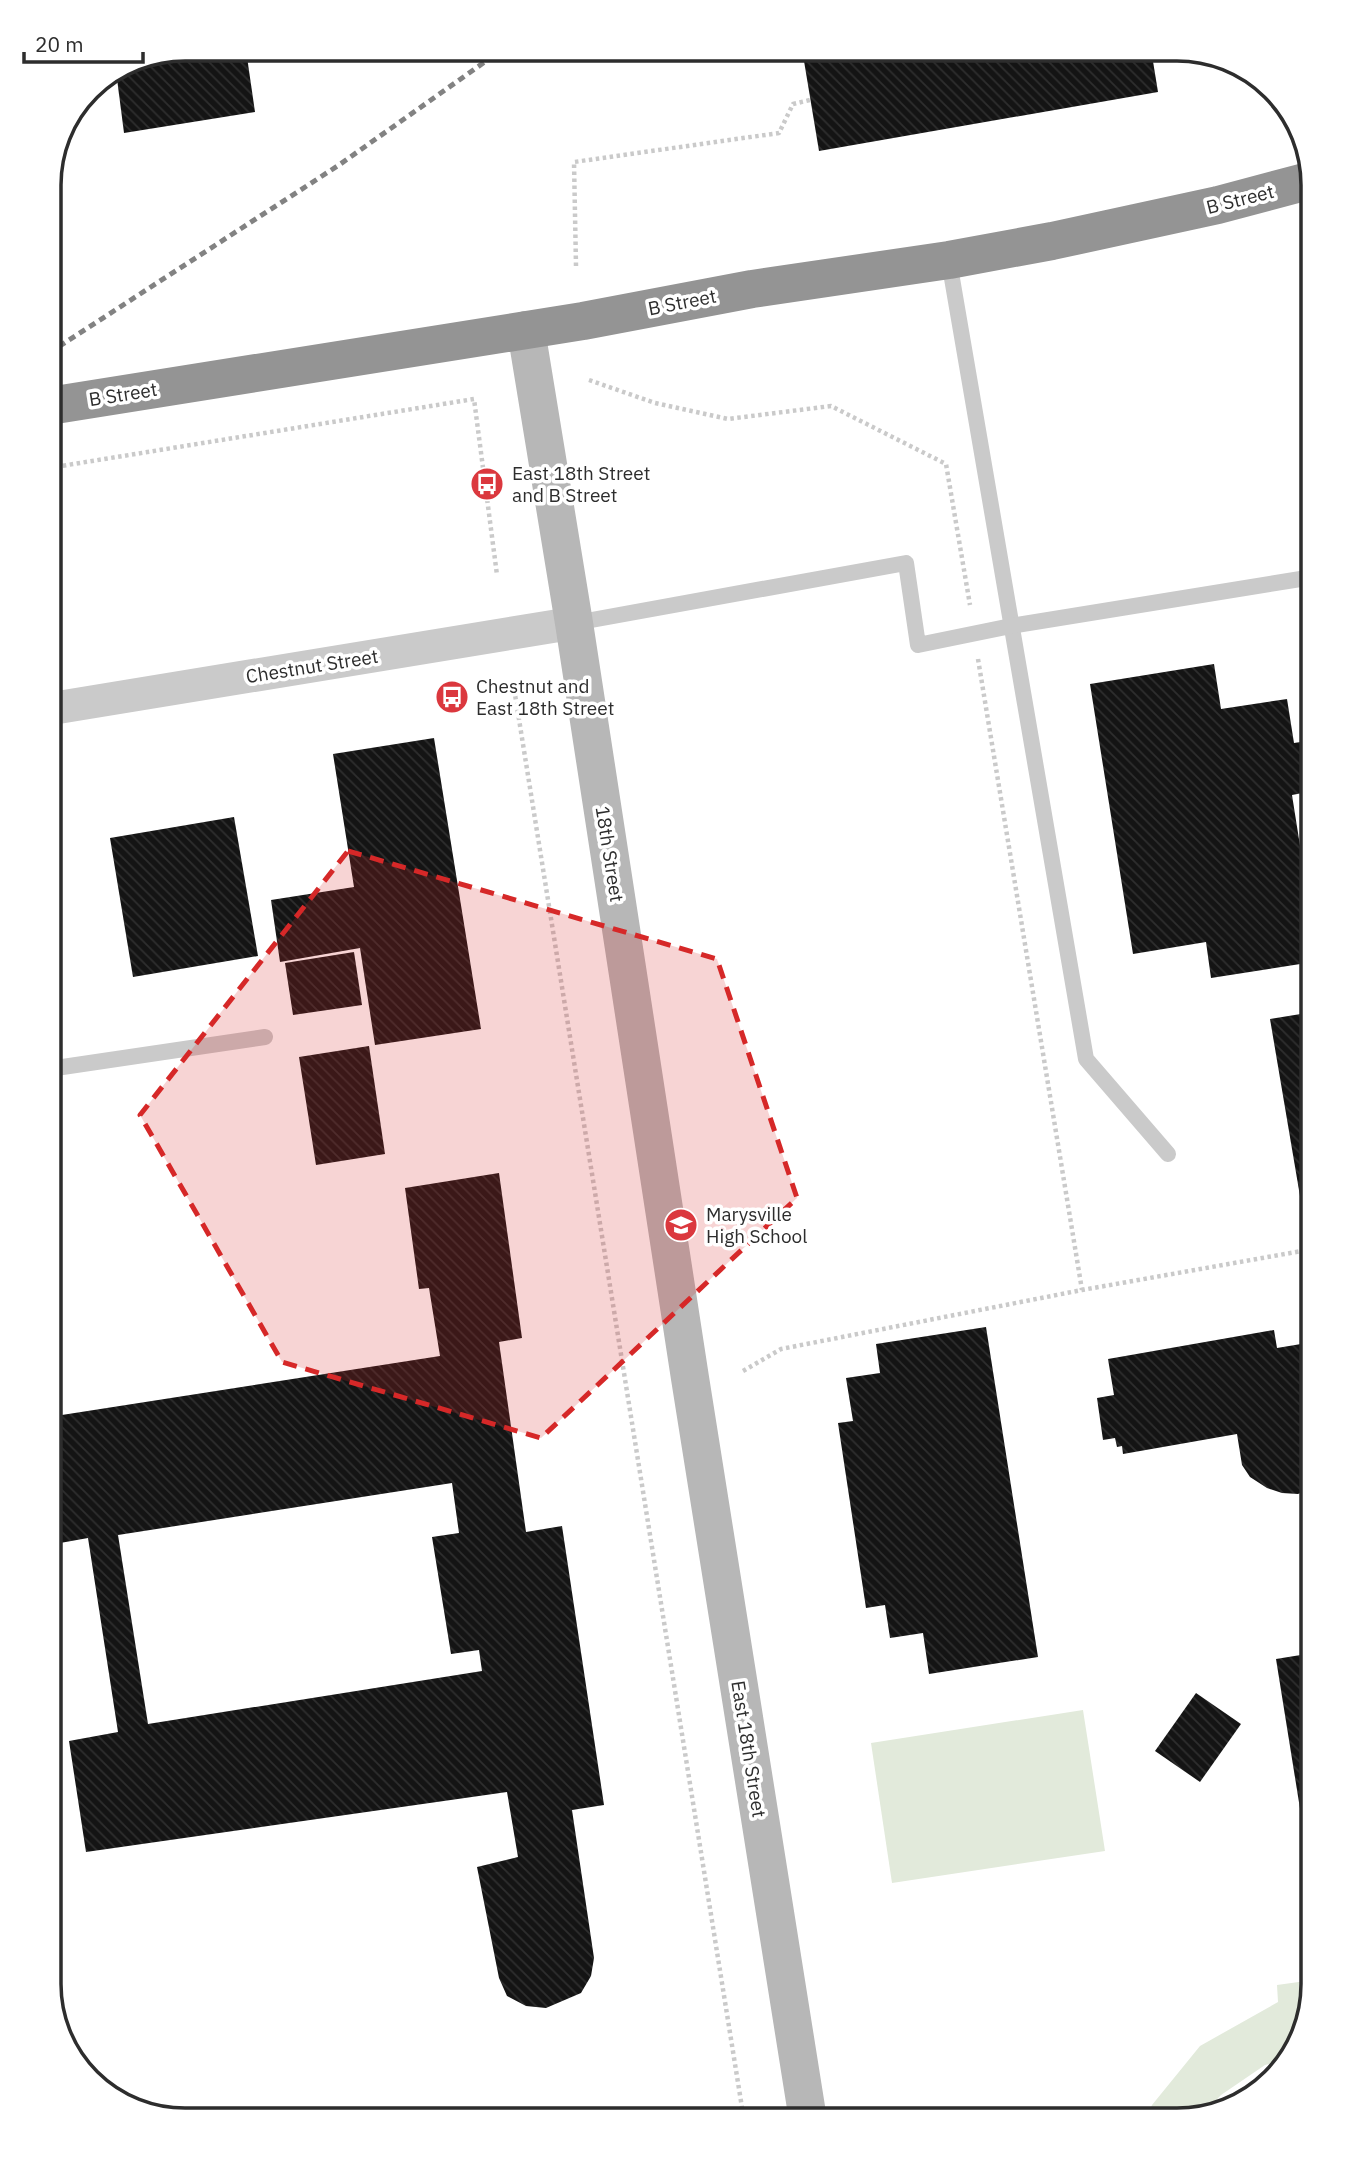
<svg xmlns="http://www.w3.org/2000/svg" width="1362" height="2169" viewBox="0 0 1362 2169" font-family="'IBM Plex Sans',sans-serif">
<defs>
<pattern id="building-back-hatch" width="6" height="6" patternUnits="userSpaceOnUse" patternTransform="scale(1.75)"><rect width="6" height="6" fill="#141414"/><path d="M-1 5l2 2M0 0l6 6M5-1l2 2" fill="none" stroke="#2e2e2e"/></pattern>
</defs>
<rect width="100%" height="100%" fill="#fff"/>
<g fill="#e2eadb">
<polygon points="1083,1710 1105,1851 892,1883 871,1743"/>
<polygon points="1313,1980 1290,2059 1265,2065 1221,2095 1203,2114 1177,2120 1146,2120 1152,2105 1200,2046 1278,2002 1277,1985"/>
</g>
<g fill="url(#building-back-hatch)" fill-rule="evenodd">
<polygon points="802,49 1151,49 1158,92 819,151"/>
<polygon points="246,50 255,112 124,133 116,71"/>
<polygon points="1214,664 1221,709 1287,699 1294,743 1313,740 1313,791 1292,795 1313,928 1313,962 1211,978 1206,942 1133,954 1090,684"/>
<polygon points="1313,697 1313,737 1312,738 1305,698"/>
<polygon points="434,738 481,1029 375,1045 360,948 280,962 271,900 354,887 333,754"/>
<polygon points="234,817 258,956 133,977 110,838"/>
<polygon points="354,952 362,1005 293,1015 285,963"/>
<polygon points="49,975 61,1041 49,1043"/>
<polygon points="1313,1012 1313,1206 1302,1208 1270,1019"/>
<polygon points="369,1046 385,1154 316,1165 299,1057"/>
<path d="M499,1173L522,1338L499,1342L526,1532L562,1526L604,1805L572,1810L594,1958L591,1976L581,1993L546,2008L526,2006L507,1996L499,1978L477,1867L518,1857L507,1792L86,1852L69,1741L118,1732L88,1538L49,1545V1417L440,1356L429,1288L419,1289L405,1188ZM452,1483L459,1533L432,1537L451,1654L479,1650L482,1671L148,1724L118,1535Z"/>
<polygon points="986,1327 1038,1657 929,1674 923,1633 890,1638 885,1605 866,1608 838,1423 853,1421 846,1378 880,1373 876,1344"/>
<polygon points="1274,1330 1277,1348 1313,1342 1313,1487 1310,1489 1298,1494 1282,1493 1267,1488 1250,1477 1242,1465 1237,1434 1123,1454 1122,1446 1117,1447 1115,1438 1103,1440 1097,1398 1114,1395 1108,1359"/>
<polygon points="1313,1653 1313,1871 1310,1871 1276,1659"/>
<polygon points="1196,1693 1241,1724 1200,1782 1155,1751"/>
</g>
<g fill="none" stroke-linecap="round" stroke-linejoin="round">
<g stroke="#cacaca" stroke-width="4.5" stroke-dasharray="3.5 3.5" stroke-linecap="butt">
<polyline points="576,266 574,162 779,133 793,104 810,100"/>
<polyline points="589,380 655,403 728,419 831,406 946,464 970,605"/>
<polyline points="49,468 474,399 497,575"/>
<polyline points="978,659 1082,1290"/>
<polyline points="513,682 744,2120"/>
<polyline points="743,1371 781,1349 1082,1290 1313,1249"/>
</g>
<g stroke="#cacaca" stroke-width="16">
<polyline points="949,261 1086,1059 1168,1154"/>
<polyline points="575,623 906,563 918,645 1011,626 1313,577"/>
<polyline points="49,1069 265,1037"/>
</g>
<polyline stroke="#cacaca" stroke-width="33" points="49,709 574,623"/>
<polyline stroke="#b7b7b7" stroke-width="38" points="526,330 574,623 690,1378 808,2120"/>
<polyline stroke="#949494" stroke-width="38" points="49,406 583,321 752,289 949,260 1052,241 1218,205 1312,180"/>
<polyline stroke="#828282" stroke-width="5" stroke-dasharray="7 5" stroke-linecap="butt" points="49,353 339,165 503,49"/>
</g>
<path fill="#d62828" fill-opacity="0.2" stroke="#d62828" stroke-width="5" stroke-dasharray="14 9" stroke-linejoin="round" d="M348,851L717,959L797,1198L541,1438L282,1362L140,1115Z"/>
<defs>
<symbol id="bus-disc" viewBox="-11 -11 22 22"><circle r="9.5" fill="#db383e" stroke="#fff"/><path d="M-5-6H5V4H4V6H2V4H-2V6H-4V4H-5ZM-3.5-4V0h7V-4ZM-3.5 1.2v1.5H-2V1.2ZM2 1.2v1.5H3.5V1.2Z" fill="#fff"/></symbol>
<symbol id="school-disc" viewBox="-11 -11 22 22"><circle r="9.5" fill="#db383e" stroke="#fff"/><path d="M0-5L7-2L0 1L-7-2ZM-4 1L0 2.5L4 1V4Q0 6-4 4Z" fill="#fff"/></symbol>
</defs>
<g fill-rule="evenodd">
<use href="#bus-disc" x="468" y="465" width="38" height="38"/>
<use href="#bus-disc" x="433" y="678" width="38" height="38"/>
<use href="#school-disc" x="662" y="1206" width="38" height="38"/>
</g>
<g text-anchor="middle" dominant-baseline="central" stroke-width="7" stroke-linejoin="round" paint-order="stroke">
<g font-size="19" fill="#2d2d2d" stroke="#fff">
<text transform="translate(1240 199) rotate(-14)">B Street</text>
<text transform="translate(682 302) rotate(-11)">B Street</text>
<text transform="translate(123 394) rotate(-9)">B Street</text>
<text transform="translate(312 666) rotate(-9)">Chestnut Street</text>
<text transform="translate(610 854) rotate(81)">18th Street</text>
<text transform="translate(749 1749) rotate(81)">East 18th Street</text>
</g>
<g font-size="19" fill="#2d2d2d" stroke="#fff" text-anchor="start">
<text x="512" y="473">East 18th Street<tspan x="512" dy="22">and B Street</tspan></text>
<text x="476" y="686">Chestnut and<tspan x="476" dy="22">East 18th Street</tspan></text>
<text x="706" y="1214">Marysville<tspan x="706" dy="22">High School</tspan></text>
</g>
</g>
<path d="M0 0H1362V2169H0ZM185 61H1177A124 124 0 0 1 1301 185V1984A124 124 0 0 1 1177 2108H185A124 124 0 0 1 61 1984V185A124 124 0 0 1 185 61Z" fill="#fff" fill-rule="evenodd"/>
<path fill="none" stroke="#2d2d2d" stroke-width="3.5" d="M185 61H1177A124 124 0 0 1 1301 185V1984A124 124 0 0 1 1177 2108H185A124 124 0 0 1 61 1984V185A124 124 0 0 1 185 61Z"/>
<path d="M24 52v10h119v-10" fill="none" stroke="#2d2d2d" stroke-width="3.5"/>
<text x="35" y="52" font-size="21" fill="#2d2d2d" stroke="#ffffff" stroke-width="5" paint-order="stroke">20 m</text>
</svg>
